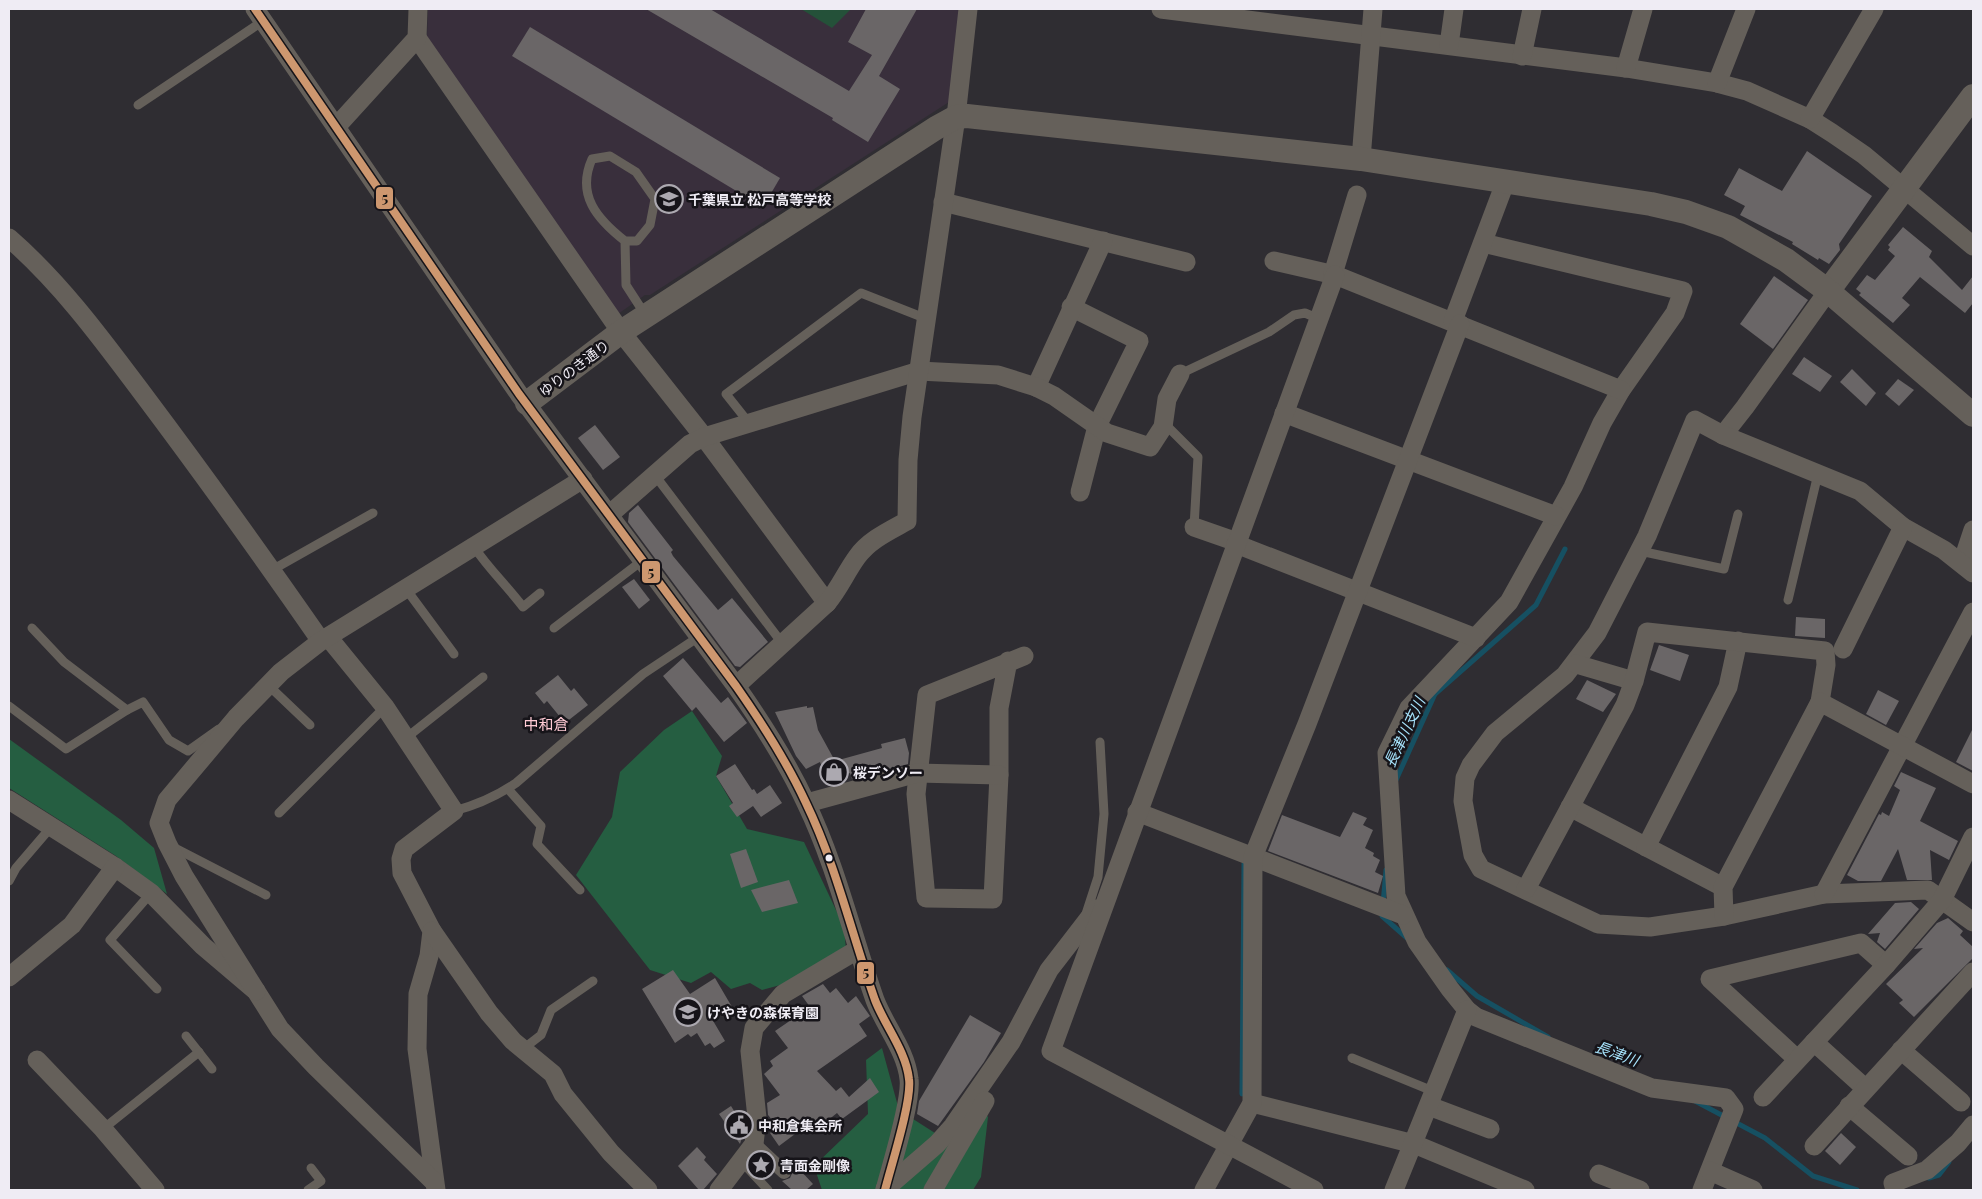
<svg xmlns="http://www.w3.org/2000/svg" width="1982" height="1199" viewBox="0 0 1982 1199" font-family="'Playfair Display','Noto Sans JP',serif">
<rect width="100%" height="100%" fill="#2f2d32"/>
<polygon fill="#392f3c" points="428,9 961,9 949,102 650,295 645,295 618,314 427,37"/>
<polygon fill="#245139" points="801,9 851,9 832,28"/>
<g fill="#255e41">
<polygon points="692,711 722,756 716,776 747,829 804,842 844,927 846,950 784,984 762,990 750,983 731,989 711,972 691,983 650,970 576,875 612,817 620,772 664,730"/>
<polygon points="9,739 121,820 154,848 167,894 116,856 9,788"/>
<polygon points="882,1048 899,1110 949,1142 981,1107 988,1117 981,1177 973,1190 822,1190 814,1166 868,1114 866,1060"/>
</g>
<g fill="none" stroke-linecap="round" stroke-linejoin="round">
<g stroke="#165062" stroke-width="5">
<polyline points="1396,780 1435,694 1536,605 1565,549"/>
<polyline points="1383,904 1386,870"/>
<polyline points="1383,913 1382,916 1407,938"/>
<polyline points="1447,970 1477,996 1548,1037"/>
<polyline points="1242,1094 1244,864 1245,860"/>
<polyline points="1695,1101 1765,1138 1813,1176 1857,1190"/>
<polyline points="1929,1178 1939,1175 1949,1162"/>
</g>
</g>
<g fill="#6a6667">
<polygon points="646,9 710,9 849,91 872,55 848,42 866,9 917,9 879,76 900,89 868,142 832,120 833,118"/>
<polygon points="530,27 780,178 763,207 512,56"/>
<polygon points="1807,151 1872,196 1839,244 1840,250 1829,264 1819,258 1818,260 1792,244 1793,242 1740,215 1745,206 1724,195 1739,168 1782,191"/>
<polygon points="1903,227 1932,251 1929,257 1962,290 1973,276 1973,303 1965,313 1920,277 1902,298 1910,305 1893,323 1859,295 1861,293 1856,289 1867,275 1875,280 1895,256 1888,250 1890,247 1888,245"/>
<polygon points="1774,276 1808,300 1773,349 1740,324"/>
<polygon points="1804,357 1832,376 1820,392 1792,374"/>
<polygon points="1852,369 1876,393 1866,406 1840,382"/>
<polygon points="1898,379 1914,390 1899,406 1885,394"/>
<polygon points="595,425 620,457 603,470 578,438"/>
<polygon points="638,505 673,550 671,552 673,556 718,610 732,598 768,642 740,667 735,666 628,522 629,513"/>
<polygon points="634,579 650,600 639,609 622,587"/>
<polygon points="1796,617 1825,619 1825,638 1795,636"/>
<polygon points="1659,645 1689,655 1680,681 1650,670"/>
<polygon points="683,658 721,703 728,697 747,723 724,742 696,707 692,711 663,676"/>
<polygon points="558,675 571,691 574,688 588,705 565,723 547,701 544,704 535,693"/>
<polygon points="1587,680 1616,694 1603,712 1576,699"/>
<polygon points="1878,690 1899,701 1886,725 1866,714"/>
<polygon points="807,706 807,708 813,707 818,730 835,761 882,748 881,744 905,738 909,753 908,764 852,779 850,773 828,782 820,762 806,769 796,756 775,712"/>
<polygon points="1973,728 1973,771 1956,762"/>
<polygon points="735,764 752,790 754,789 757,794 770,785 782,803 761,817 753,806 737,817 729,806 733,803 716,776"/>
<polygon points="1901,772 1936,788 1920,821 1958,841 1949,860 1930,850 1932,880 1907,880 1898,849 1881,881 1858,881 1847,875 1879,814 1881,815 1882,812 1889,816 1900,790 1894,786"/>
<polygon points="1353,812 1367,818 1363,825 1373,830 1365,848 1374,853 1373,856 1380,860 1375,872 1383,876 1378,893 1268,851 1282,815 1340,837"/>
<polygon points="746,849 758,882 741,888 730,854"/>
<polygon points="789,880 798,903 762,912 751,890"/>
<polygon points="1911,902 1919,909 1885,949 1877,942 1880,933 1868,934 1895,903"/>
<polygon points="1948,918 1963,931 1960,935 1973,947 1973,958 1914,1017 1899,1003 1903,1000 1886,984 1923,948 1914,949 1937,923"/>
<polygon points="673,970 690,994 715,978 732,1007 712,1019 725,1041 714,1048 710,1043 705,1046 697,1033 691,1037 688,1034 675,1043 642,989"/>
<polygon points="823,984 830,993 836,988 848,1003 856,996 870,1016 859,1024 867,1036 817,1071 836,1091 841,1087 849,1097 870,1078 879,1092 842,1119 837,1113 817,1129 811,1122 779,1146 770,1133 778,1127 768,1115 767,1103 780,1095 764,1074 773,1066 770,1061 788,1048 775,1031 810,1007 802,996"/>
<polygon points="970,1015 1001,1033 984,1062 938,1126 917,1114 919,1101"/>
<polygon points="731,1106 741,1122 744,1131 740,1144 719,1114"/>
<polygon points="1841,1133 1856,1147 1840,1165 1825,1151"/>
<polygon points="697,1147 706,1157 704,1160 717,1174 703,1190 699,1190 678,1166"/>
<polygon points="800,1170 813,1184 806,1190 792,1190 782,1181 790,1178 793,1171 796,1174"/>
</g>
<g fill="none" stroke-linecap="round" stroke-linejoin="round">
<g stroke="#65605a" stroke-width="9">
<polyline points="138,105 263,21"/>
<path d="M625,241H637L650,225L655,199L636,172L610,156L592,159C576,195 597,219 625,241L626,285L646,316"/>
<polyline points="1180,374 1269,332 1294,315 1305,313 1319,319"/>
<polyline points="749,423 726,394 861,293 927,319"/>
<polyline points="1164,423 1198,457 1194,527"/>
<polyline points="654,474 782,643"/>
<path d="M474,547C489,569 507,586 523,607L540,593"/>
<polyline points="1640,551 1724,569 1738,514"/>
<polyline points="272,570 373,513"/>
<polyline points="406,589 454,654"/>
<polyline points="1788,600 1818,474"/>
<polyline points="32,628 64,662 127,710"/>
<polyline points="554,628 643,560"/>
<polyline points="268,685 310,725"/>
<polyline points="9,706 66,749 127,710 143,702 169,740 188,751 219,729"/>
<polyline points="406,738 483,677"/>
<polyline points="508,789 541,826 537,844 580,890"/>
<path d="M454,811C477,805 497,796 516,783L643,674L700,636"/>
<polyline points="279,813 385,707"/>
<polyline points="171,846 266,895"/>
<polyline points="9,881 16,868 52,826"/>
<polyline points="151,893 110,940 157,989"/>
<polyline points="1086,914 1098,877 1104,814 1100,742"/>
<polyline points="186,1036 212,1069"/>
<polyline points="523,1049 541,1035 551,1010 593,981"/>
<polyline points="1352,1058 1435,1092"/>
<polyline points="103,1129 199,1052"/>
<polyline points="742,1162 768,1190"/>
<polyline points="308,1190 321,1181 311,1168"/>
</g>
<polyline stroke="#65605a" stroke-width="14" points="754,1144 784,1172"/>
<g stroke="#65605a" stroke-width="19">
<path d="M255,9L519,394L736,686C762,723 787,762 806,803C836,865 852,935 875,1000C885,1026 906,1051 909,1079C912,1101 891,1166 885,1190"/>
<polyline points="1161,9 1626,68 1717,83 1747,91 1810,119 1832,133 1864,155 1973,246"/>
<polyline points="417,38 621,332 704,437 827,603"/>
<polyline points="1449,45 1454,9"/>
<polyline points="1522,56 1532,9"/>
<polyline points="1626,68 1643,9"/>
<polyline points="1717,83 1746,9"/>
<polyline points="1810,119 1874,9"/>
<polyline points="336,127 417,38 418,9"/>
<polyline points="1361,159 1373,9"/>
<polyline points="943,202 1186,262"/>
<path d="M9,238C62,284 104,342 146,398C206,478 264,559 321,641"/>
<polyline points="1483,243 1683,291 1675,313 1621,390 1602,423 1573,487 1509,602 1409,708 1387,753 1396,896 1417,942 1450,989 1467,1010 1476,1017 1652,1088 1726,1098 1734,1109 1702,1190"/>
<polyline points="1274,261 1335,275 1621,390"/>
<polyline points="1333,274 1357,195"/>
<polyline points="1071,307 1139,341 1097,426 1080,492"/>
<polyline points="1453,321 1505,183"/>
<polyline points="1036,387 1103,241"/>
<polyline points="1284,413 1556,516"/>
<polyline points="1723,435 1745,407 1828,291"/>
<polyline points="609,515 690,444 704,437 919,371 998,375 1036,387 1054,396 1107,433 1150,447 1163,427 1167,399 1180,374"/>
<polyline points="1194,527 1237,542"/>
<polyline points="1236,544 1476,638"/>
<polyline points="1962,563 1973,530"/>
<polyline points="1973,573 1944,550 1903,527 1860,491 1723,435 1695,420 1647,536 1597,633 1565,675 1495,733 1471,765 1465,778 1463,801 1473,855 1481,869 1598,924 1650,927 1724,916 1824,894 1928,890 1973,922"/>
<polyline points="328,637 385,707 454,811 404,849 401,859 402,873 432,931 429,956 418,994 417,1049 436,1190"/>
<polyline points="1843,649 1903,527"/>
<polyline points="1008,661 999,708 999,775 993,899 926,898 916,794 927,695 1024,656"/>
<polyline points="1576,664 1634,681"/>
<path d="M736,686L827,603C839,589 846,572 857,557C869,540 889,531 907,521L908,460L912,417L956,117L968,9"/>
<polyline points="9,800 115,867 151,893 203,946 256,991 280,1029 316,1067 434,1182"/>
<polyline points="807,803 917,773 999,775"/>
<polyline points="1570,807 1723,887"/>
<polyline points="1137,812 1403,915"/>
<polyline points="1646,847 1728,687 1738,641"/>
<polyline points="1526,889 1625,705 1634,681 1647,632 1825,651 1826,665 1820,702"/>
<polyline points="1824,894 1973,612"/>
<polyline points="1724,916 1723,887 1820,702 1973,784"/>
<polyline points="432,931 489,1013 513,1041 553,1074 563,1094 611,1153 648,1190"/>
<polyline points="9,977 72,925 115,867"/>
<polyline points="256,991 184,876 167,843 159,823 167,800 236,718 281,672 321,641 583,479"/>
<polyline points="1814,1042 1865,1088"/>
<polyline points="1901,1050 1961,1102"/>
<polyline points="1797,1059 1710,979 1861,943 1886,965"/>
<polyline points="37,1060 103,1129 155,1190"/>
<polyline points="1763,1097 1886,965 1942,900 1973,837"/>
<polyline points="1252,1103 1414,1144 1525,1190"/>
<polyline points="1429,1106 1490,1129"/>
<polyline points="1849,1106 1908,1156"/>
<polyline points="1814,1146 1973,972"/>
<polyline points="1710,1171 1753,1190"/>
<polyline points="1599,1174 1640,1190"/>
<polyline points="885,1189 937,1144 953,1126 1011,1042 1049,970 1096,909"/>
<polyline points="719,1190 754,1144 757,1118 750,1051 754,1028 783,994 857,950"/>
<polyline points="933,1190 985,1101"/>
<polyline points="1204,1190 1252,1103 1253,857 1307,724 1460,324"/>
<polyline points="1314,1190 1051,1051 1335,275"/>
<polyline points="1394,1190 1467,1010"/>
<polyline points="1895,1190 1893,1183 1927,1170 1958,1143 1973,1125"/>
</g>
<g stroke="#65605a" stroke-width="24">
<polyline points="1828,291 1973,96"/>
<polyline points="527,403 621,332 936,128 956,117 967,116 1361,159 1651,204 1686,212 1728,227 1786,260 1828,291 1973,415"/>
</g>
<defs>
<path id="bus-1" d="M255,9L519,394L736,686C762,723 787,762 806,803C836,865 852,935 875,1000C885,1026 906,1051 909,1079C912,1101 891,1166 885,1190"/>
</defs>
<use href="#bus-1" stroke="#161419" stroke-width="11"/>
<use href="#bus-1" stroke="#cd976f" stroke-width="8"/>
</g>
<defs>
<symbol id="school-ring" viewBox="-11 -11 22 22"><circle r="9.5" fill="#161419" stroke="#aca9b0" stroke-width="1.5"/><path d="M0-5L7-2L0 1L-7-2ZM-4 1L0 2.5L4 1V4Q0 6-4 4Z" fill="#aca9b0"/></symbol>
<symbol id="shop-ring" viewBox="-11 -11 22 22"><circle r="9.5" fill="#161419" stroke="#aca9b0" stroke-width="1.5"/><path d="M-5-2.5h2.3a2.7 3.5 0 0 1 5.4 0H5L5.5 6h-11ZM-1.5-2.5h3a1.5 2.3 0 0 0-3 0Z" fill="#aca9b0"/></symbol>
<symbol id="civic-ring" viewBox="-11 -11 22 22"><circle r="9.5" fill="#161419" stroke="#aca9b0" stroke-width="1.5"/><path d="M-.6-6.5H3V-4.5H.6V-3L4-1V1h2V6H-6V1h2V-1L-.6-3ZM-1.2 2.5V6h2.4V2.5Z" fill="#aca9b0"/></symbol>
<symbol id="sight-ring" viewBox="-11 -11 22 22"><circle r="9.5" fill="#161419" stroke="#aca9b0" stroke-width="1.5"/><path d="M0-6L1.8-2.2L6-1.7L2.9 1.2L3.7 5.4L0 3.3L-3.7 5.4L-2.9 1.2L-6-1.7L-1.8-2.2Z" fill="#aca9b0"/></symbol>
</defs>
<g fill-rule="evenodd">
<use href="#school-ring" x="653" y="183" width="32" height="32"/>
<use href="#shop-ring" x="818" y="756" width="32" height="32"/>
<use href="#school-ring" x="672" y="996" width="32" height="32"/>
<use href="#civic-ring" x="723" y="1109" width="32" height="32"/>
<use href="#sight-ring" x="745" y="1149" width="32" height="32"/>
</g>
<circle fill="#efecf4" stroke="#161419" stroke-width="2" cx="829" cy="858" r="4.5"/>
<g text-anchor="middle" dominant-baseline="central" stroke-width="5" stroke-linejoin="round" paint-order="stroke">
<g font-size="14" font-weight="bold" fill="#efecf4" stroke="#161419" text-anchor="start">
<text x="688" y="199">千葉県立 松戸高等学校</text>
<text x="853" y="772">桜デンソー</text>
<text x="707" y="1012">けやきの森保育園</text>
<text x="758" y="1125">中和倉集会所</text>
<text x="780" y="1165">青面金剛像</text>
</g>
<g font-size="14" fill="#efecf4" stroke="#161419">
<text transform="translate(574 368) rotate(-37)">ゆりのき通り</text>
</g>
<g font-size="15" fill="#fecad4" stroke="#161419">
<text x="546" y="724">中和倉</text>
</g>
<g font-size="15" font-style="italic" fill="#a7e4fd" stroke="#161419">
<text transform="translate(1404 732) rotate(-65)">長津川支川</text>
<text transform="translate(1617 1053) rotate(20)">長津川</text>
</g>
</g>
<g stroke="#161419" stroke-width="2">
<rect x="375" y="186" width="19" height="24" rx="5" fill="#cd976f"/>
<rect x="641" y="560" width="20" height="24" rx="5" fill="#cd976f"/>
<rect x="856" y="961" width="19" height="24" rx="5" fill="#cd976f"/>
</g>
<g font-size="14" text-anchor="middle" font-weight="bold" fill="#111">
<text x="385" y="203">5</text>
<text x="651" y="577">5</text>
<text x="866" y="977">5</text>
</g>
<rect width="1982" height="1199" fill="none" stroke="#efecf4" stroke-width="20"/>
</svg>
